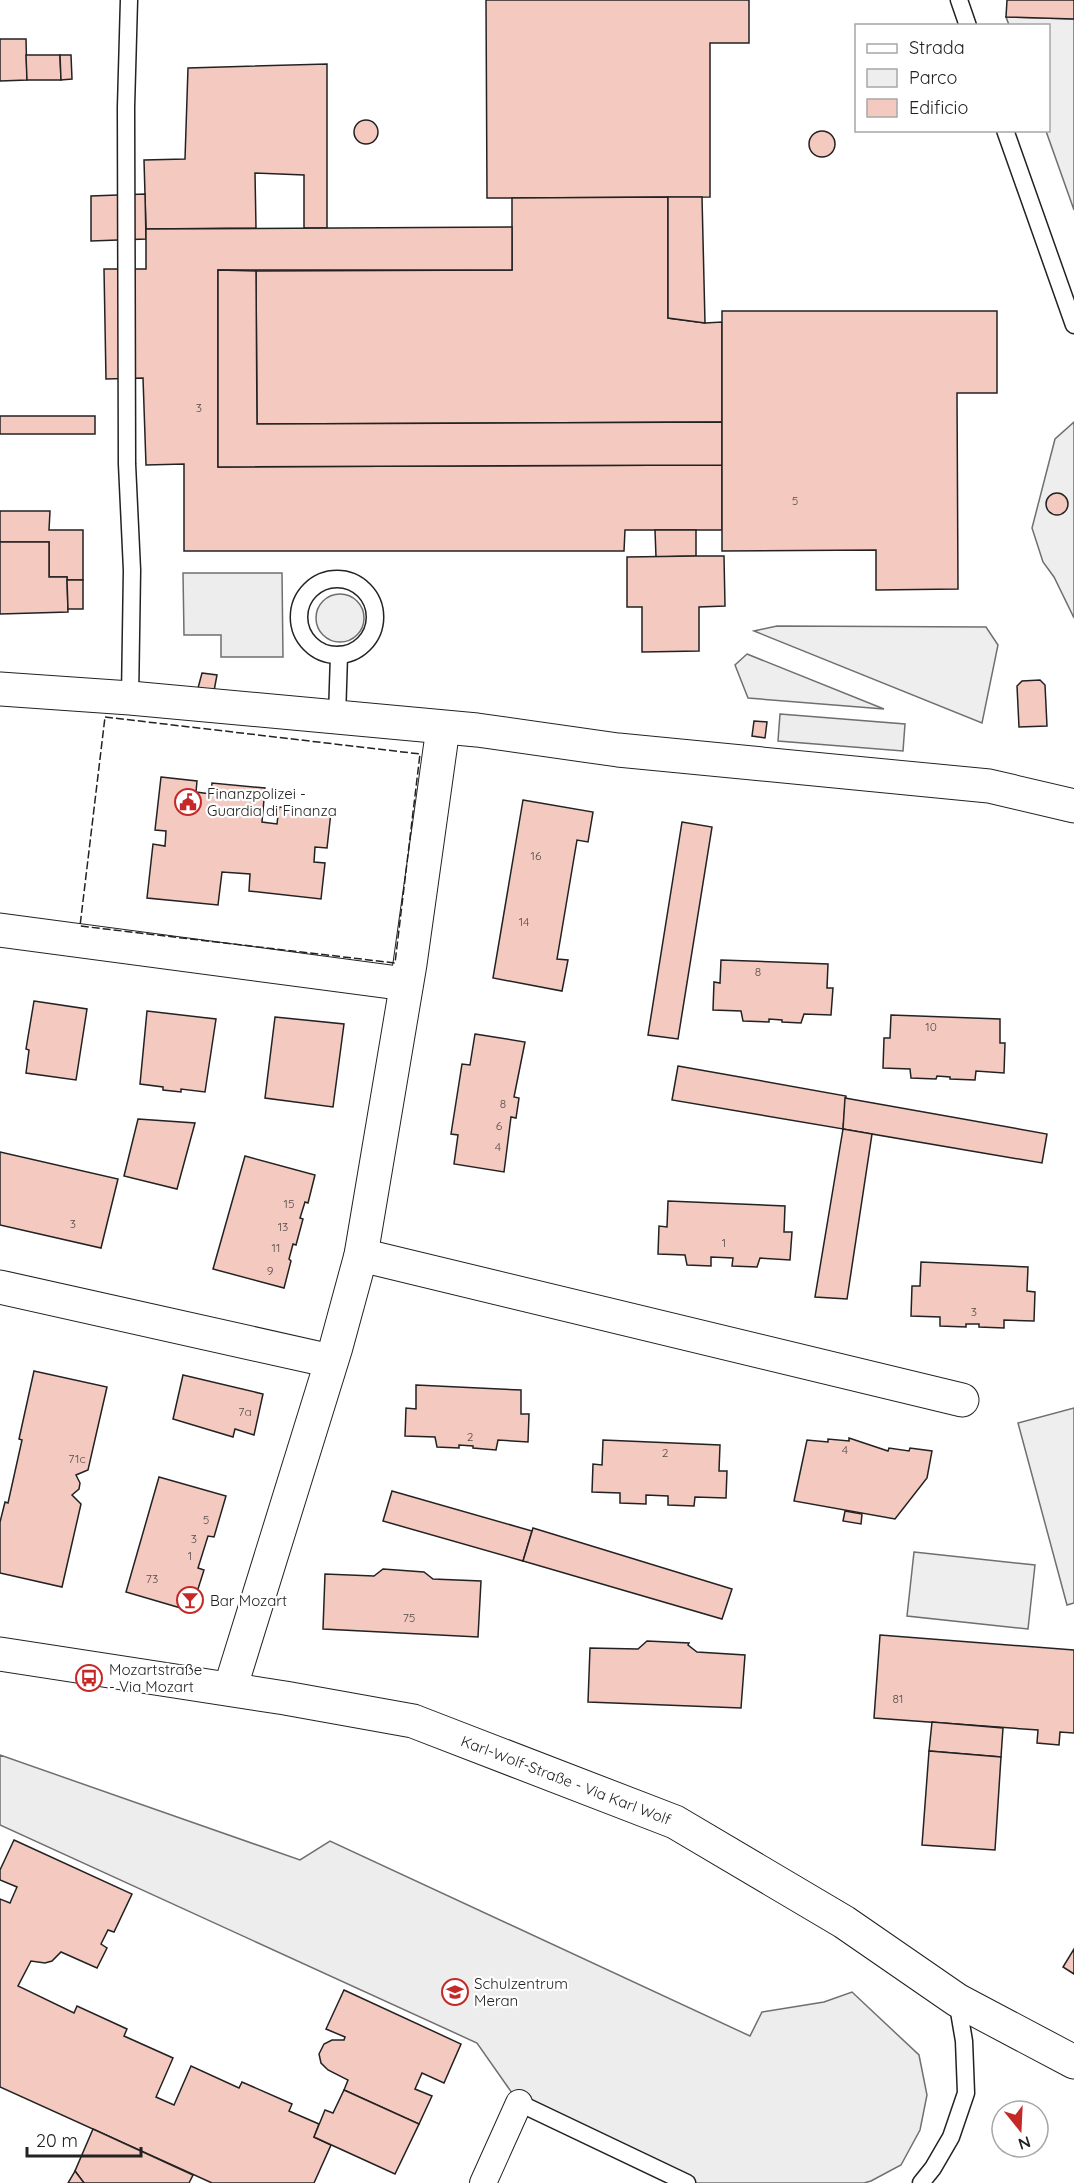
<svg xmlns="http://www.w3.org/2000/svg" width="1074" height="2183" viewBox="0 0 1074 2183" font-family="Quicksand,sans-serif">
<rect width="100%" height="100%" fill="#fff"/>
<g fill="#eee" stroke="#6f6f6f" stroke-width="1.5">
<polygon points="1006,17 1074,19 1074,210 1046,131 1048,130 1048,26 1009,25"/>
<polygon points="1074,422 1074,618 1054,577 1043,562 1032,528 1055,439"/>
<circle cx="340" cy="618" r="24"/>
<polygon points="777,626 986,627 998,645 982,723 754,631"/>
<polygon points="747,654 884,709 748,698 735,665"/>
<polygon points="1074,1408 1074,1603 1067,1605 1018,1423"/>
<polygon points="914,1552 1035,1565 1028,1629 907,1616"/>
</g>
<g fill="#ededed" stroke="#6f6f6f" stroke-width="1.5">
<polygon points="183,573 282,573 283,657 221,657 221,635 184,635"/>
<polygon points="780,714 905,724 903,751 778,741"/>
<polygon points="0,1755 300,1860 330,1841 750,2036 762,2012 824,2002 852,1992 919,2055 927,2095 920,2130 901,2165 871,2181 864,2183 693,2183 519,2103 477,2043 0,1825"/>
</g>
<g fill="#f3c9c0" stroke="#222" stroke-width="1.5">
<polygon points="486,0 749,0 749,43 710,43 710,197 487,198"/>
<polygon points="1007,0 1074,0 1074,19 1006,17"/>
<polygon points="0,39 26,39 27,80 0,81"/>
<polygon points="26,55 60,55 61,80 27,80"/>
<polygon points="60,55 71,55 72,79 61,80"/>
<polygon points="327,64 327,228 304,228 304,175 255,173 256,228 146,229 144,160 185,159 188,68"/>
<circle cx="366" cy="132" r="12"/>
<circle cx="822" cy="144" r="13"/>
<polygon points="145,194 146,239 91,241 91,196"/>
<polygon points="668,197 668,318 705,323 722,322 722,422 257,424 256,271 512,270 512,198"/>
<polygon points="668,197 702,197 705,323 668,318"/>
<polygon points="512,227 512,270 218,270 218,467 722,465 722,530 625,530 624,551 184,551 184,464 146,465 143,378 106,379 104,269 146,269 146,229"/>
<polygon points="218,270 256,271 257,424 722,422 722,465 218,467"/>
<polygon points="722,311 997,311 997,393 957,393 958,589 876,590 876,550 722,551"/>
<rect x="0" y="416" width="95" height="18"/>
<circle cx="1057" cy="504" r="11"/>
<polygon points="0,511 50,511 49,530 83,530 83,580 67,580 67,577 49,577 49,542 0,542"/>
<polygon points="655,530 696,530 696,556 656,557"/>
<polygon points="0,542 49,542 49,577 67,577 68,612 0,614"/>
<polygon points="696,556 724,556 725,606 699,607 699,651 642,652 642,607 627,607 627,557"/>
<polygon points="67,580 83,580 83,609 68,609"/>
<polygon points="202,673 217,675 214,691 198,688"/>
<polygon points="1040,680 1045,685 1047,726 1019,727 1017,686 1022,681"/>
<polygon points="754,721 767,722 765,738 752,736"/>
<polygon points="161,777 197,781 196,792 211,794 212,783 265,788 262,822 277,824 279,807 331,812 327,848 315,847 314,862 325,863 321,899 249,891 250,874 222,872 218,905 147,898 153,844 165,846 166,831 155,830"/>
<polygon points="523,800 593,812 588,842 577,840 557,959 568,960 562,991 493,978"/>
<polygon points="682,822 712,827 678,1039 648,1035"/>
<polygon points="721,960 828,964 827,988 833,988 831,1015 804,1014 801,1023 782,1022 782,1020 769,1019 769,1022 743,1021 741,1011 713,1010 714,982 720,983"/>
<polygon points="34,1001 87,1009 76,1080 26,1073 29,1050 26,1049"/>
<polygon points="147,1011 216,1019 205,1092 181,1089 181,1092 163,1090 163,1087 140,1084"/>
<polygon points="891,1015 1000,1019 1000,1043 1005,1043 1004,1073 976,1071 975,1080 950,1079 950,1077 937,1076 936,1079 911,1078 910,1069 883,1068 884,1038 890,1038"/>
<polygon points="275,1017 344,1024 333,1107 265,1098"/>
<polygon points="475,1034 525,1042 514,1097 519,1098 516,1118 511,1117 504,1172 454,1164 458,1135 451,1134 462,1064 470,1065"/>
<polygon points="678,1066 846,1096 843,1129 672,1100"/>
<polygon points="845,1098 1047,1134 1042,1163 843,1129"/>
<polygon points="138,1119 195,1123 177,1189 124,1176"/>
<polygon points="843,1129 872,1134 847,1299 815,1297"/>
<polygon points="0,1152 118,1179 101,1248 0,1225"/>
<polygon points="245,1156 315,1175 308,1203 305,1202 300,1218 303,1219 296,1245 293,1244 289,1259 291,1261 284,1288 213,1269"/>
<polygon points="668,1201 785,1206 784,1232 792,1232 790,1260 760,1258 757,1267 732,1266 733,1258 711,1257 711,1266 687,1265 685,1255 658,1254 659,1226 667,1227"/>
<polygon points="921,1262 1028,1267 1027,1291 1035,1292 1034,1321 1004,1320 1004,1328 979,1327 979,1324 966,1324 966,1327 940,1326 940,1317 911,1316 912,1286 920,1286"/>
<polygon points="34,1371 107,1387 88,1470 76,1475 80,1483 79,1489 72,1495 81,1504 62,1587 0,1573 0,1522 5,1502 8,1503 22,1440 19,1439"/>
<polygon points="183,1375 263,1394 254,1435 235,1429 233,1437 173,1419"/>
<polygon points="416,1385 521,1390 521,1414 529,1414 528,1442 498,1440 496,1450 473,1448 473,1446 459,1445 459,1448 437,1447 435,1437 405,1436 406,1408 416,1409"/>
<polygon points="849,1438 888,1451 889,1448 909,1451 910,1448 932,1451 927,1478 895,1519 794,1501 807,1440 828,1442 828,1439 849,1441"/>
<polygon points="603,1440 720,1445 719,1471 727,1471 726,1498 695,1497 694,1506 668,1505 668,1496 646,1495 646,1504 620,1503 620,1493 592,1492 593,1464 602,1465"/>
<polygon points="159,1477 226,1496 214,1537 208,1536 198,1568 204,1570 191,1611 126,1592"/>
<polygon points="392,1491 532,1531 523,1561 383,1521"/>
<polygon points="845,1511 862,1514 861,1524 843,1521"/>
<polygon points="533,1528 732,1589 722,1619 523,1561"/>
<polygon points="383,1569 424,1572 433,1579 481,1581 478,1637 323,1629 325,1574 374,1576"/>
<polygon points="880,1635 1074,1650 1074,1733 1060,1732 1059,1745 1037,1743 1038,1730 874,1718"/>
<polygon points="647,1641 689,1643 688,1645 697,1652 745,1655 741,1708 588,1702 590,1648 638,1649"/>
<polygon points="932,1722 1003,1728 1001,1757 929,1751"/>
<polygon points="929,1751 1001,1757 995,1850 922,1845"/>
<polygon points="14,1840 132,1894 114,1932 108,1930 101,1944 107,1948 97,1968 61,1952 52,1961 45,1963 31,1961 18,1986 74,2013 77,2006 127,2029 124,2036 173,2058 156,2097 174,2105 191,2066 239,2088 242,2082 292,2104 289,2111 319,2124 314,2137 331,2145 314,2183 212,2183 0,2087 0,1899 10,1903 17,1887 0,1880 0,1870"/>
<polygon points="1074,1949 1074,1974 1063,1967"/>
<polygon points="344,1990 461,2044 444,2083 422,2073 415,2089 432,2096 419,2124 344,2090 348,2080 328,2070 321,2063 319,2054 324,2044 332,2040 344,2040 345,2037 326,2029"/>
<polygon points="344,2090 419,2124 395,2174 314,2137 325,2110 333,2113"/>
<polygon points="93,2129 193,2175 189,2183 84,2183 75,2171"/>
<polygon points="75,2171 84,2183 68,2183"/>
</g>
<g fill="none" stroke-linecap="round" stroke-linejoin="round">
<defs>
<g id="service">
<polyline points="129,0 126,107 127,464 132,570 130,698"/>
<polyline points="959,0 968,26"/>
<polyline points="1005,130 1074,325"/>
<circle cx="337" cy="617" r="38"/>
<polyline points="337,717 339,655"/>
<polyline points="519,2103 687,2183"/>
<polyline points="921,2183 933,2168 951,2137 966,2093 964,2041 957,2000"/>
</g>
<polyline id="pedestrian" points="483,2183 519,2103"/>
<g id="minor">
<polyline points="0,689 130,698 477,730 618,750 989,786 1074,806"/>
<polyline points="0,930 406,984"/>
<polyline points="361,1255 962,1400"/>
<polyline points="0,1287 331,1361"/>
<polyline points="0,1654 285,1698 413,1721 675,1822 844,1922 957,2000 1074,2062"/>
<polyline points="230,1689 336,1347 361,1255 410,964 443,728"/>
</g>
</defs>
<use href="#service" stroke="#222" stroke-width="19"/>
<use href="#pedestrian" stroke="#222" stroke-width="28"/>
<use href="#minor" stroke="#222" stroke-width="35"/>
<use href="#service" stroke="#fff" stroke-width="16"/>
<use href="#pedestrian" stroke="#fff" stroke-width="26"/>
<use href="#minor" stroke="#fff" stroke-width="33"/>
<polygon stroke="#222" stroke-width="1.5" stroke-dasharray="8 3" stroke-linecap="butt" points="105,717 420,754 395,963 80,926"/>
</g>
<defs>
<symbol id="civic-ring" viewBox="-11 -11 22 22"><circle r="9.5" fill="#fff" stroke="#c62828" stroke-width="1.5"/><path d="M-.6-6.5H3V-4.5H.6V-3L4-1V1h2V6H-6V1h2V-1L-.6-3ZM-1.2 2.5V6h2.4V2.5Z" fill="#c62828"/></symbol>
<symbol id="bar-ring" viewBox="-11 -11 22 22"><circle r="9.5" fill="#fff" stroke="#c62828" stroke-width="1.5"/><path d="M-6-5H6L.8 .8V4.5H3.5V6h-7V4.5H-.8V.8Z" fill="#c62828"/></symbol>
<symbol id="bus-ring" viewBox="-11 -11 22 22"><circle r="9.5" fill="#fff" stroke="#c62828" stroke-width="1.5"/><path d="M-5-6H5V4H4V6H2V4H-2V6H-4V4H-5ZM-3.5-4V0h7V-4ZM-3.5 1.2v1.5H-2V1.2ZM2 1.2v1.5H3.5V1.2Z" fill="#c62828"/></symbol>
<symbol id="school-ring" viewBox="-11 -11 22 22"><circle r="9.5" fill="#fff" stroke="#c62828" stroke-width="1.5"/><path d="M0-5L7-2L0 1L-7-2ZM-4 1L0 2.5L4 1V4Q0 6-4 4Z" fill="#c62828"/></symbol>
</defs>
<g fill-rule="evenodd">
<use href="#civic-ring" x="173" y="787" width="30" height="30"/>
<use href="#bar-ring" x="175" y="1585" width="30" height="30"/>
<use href="#bus-ring" x="74" y="1663" width="30" height="30"/>
<use href="#school-ring" x="440" y="1977" width="30" height="30"/>
</g>
<g text-anchor="middle" dominant-baseline="central" stroke-width="4.5" stroke-linejoin="round" paint-order="stroke">
<g font-size="12" fill="#564c4a">
<text x="199" y="407">3</text>
<text x="795" y="500">5</text>
<text x="536" y="855">16</text>
<text x="524" y="921">14</text>
<text x="758" y="971">8</text>
<text x="931" y="1026">10</text>
<text x="503" y="1103">8</text>
<text x="499" y="1125">6</text>
<text x="498" y="1146">4</text>
<text x="289" y="1203">15</text>
<text x="73" y="1223">3</text>
<text x="283" y="1226">13</text>
<text x="724" y="1242">1</text>
<text x="276" y="1247">11</text>
<text x="270" y="1270">9</text>
<text x="974" y="1311">3</text>
<text x="245" y="1411">7a</text>
<text x="470" y="1436">2</text>
<text x="845" y="1449">4</text>
<text x="665" y="1452">2</text>
<text x="77" y="1458">71c</text>
<text x="206" y="1519">5</text>
<text x="194" y="1538">3</text>
<text x="190" y="1555">1</text>
<text x="152" y="1578">73</text>
<text x="409" y="1617">75</text>
<text x="898" y="1698">81</text>
</g>
<g font-size="15" fill="#222" stroke="#fff" text-anchor="start">
<text x="207" y="793">Finanzpolizei -<tspan x="207" dy="17">Guardia di Finanza</tspan></text>
<text x="210" y="1600">Bar Mozart</text>
<text x="109" y="1669">Mozartstraße<tspan x="109" dy="17">- Via Mozart</tspan></text>
<text x="474" y="1983">Schulzentrum<tspan x="474" dy="17">Meran</tspan></text>
</g>
<g font-size="15" fill="#222" stroke="#fff">
<text transform="translate(566 1780) rotate(21)">Karl-Wolf-Straße - Via Karl Wolf</text>
</g>
</g>
<rect x="855" y="24" width="195" height="108" fill="#ffffff" stroke="#a7a7a7" stroke-width="1.5"/>
<rect x="867" y="44" width="30" height="9" fill="#ffffff" stroke="#a7a7a7" stroke-width="1.5"/>
<text x="909" y="54" font-size="18" fill="#222222">Strada</text>
<rect x="867" y="69" width="30" height="18" fill="#eeeeee" stroke="#a7a7a7" stroke-width="1.5"/>
<text x="909" y="84" font-size="18" fill="#222222">Parco</text>
<rect x="867" y="99" width="30" height="18" fill="#f3c9c0" stroke="#a7a7a7" stroke-width="1.5"/>
<text x="909" y="114" font-size="18" fill="#222222">Edificio</text>
<g transform="translate(1020 2129) rotate(162)"><circle r="28" fill="#ffffff" stroke="#a7a7a7" stroke-width="1.5"/>
<path d="M0-4.5L10 22L0 15L-10 22Z" fill="#c62828"/>
<text y="-9" font-size="16" font-weight="bold" text-anchor="middle" fill="#222222">N</text>
</g>
<path d="M27 2147v9h114v-9" fill="none" stroke="#222222" stroke-width="3"/>
<text x="36" y="2147" font-size="18" fill="#222222" stroke="#ffffff" stroke-width="4.5" paint-order="stroke">20 m</text>
</svg>
